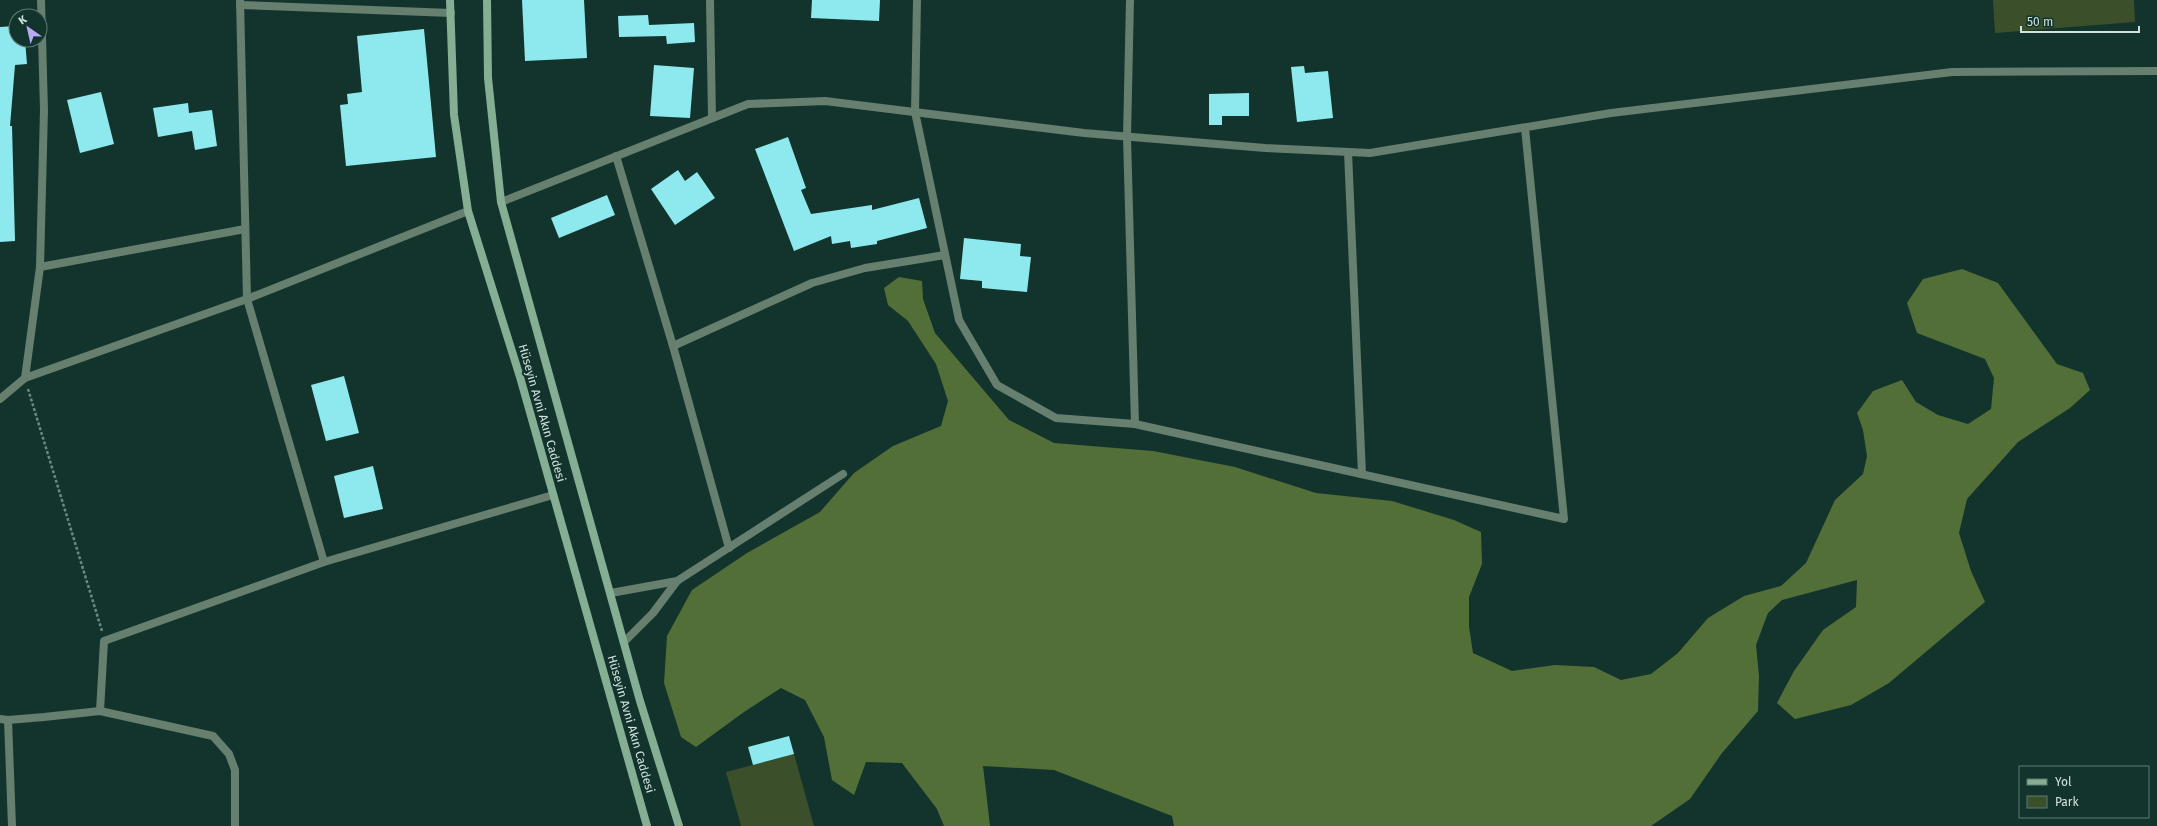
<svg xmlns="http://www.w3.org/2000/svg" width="2157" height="826" viewBox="0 0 2157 826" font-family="'Fira Sans',sans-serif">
<rect width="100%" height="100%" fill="#13342d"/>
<g fill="#3b502a">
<polygon points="1993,0 2134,0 2135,22 1995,33"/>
<polygon points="794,754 814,826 741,826 726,772"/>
</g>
<polygon fill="#526f38" points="1962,269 1998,283 2057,364 2083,373 2090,390 2070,408 2018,442 1967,499 1959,533 1971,571 1985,602 1889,683 1851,705 1795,719 1777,703 1794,671 1823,630 1856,607 1857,580 1782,600 1768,613 1756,645 1759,676 1758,711 1722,753 1690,799 1651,826 1174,826 1172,816 1054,770 983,766 990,826 944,826 937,809 902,763 866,762 854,795 832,780 824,737 805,700 781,688 744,712 696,747 681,737 664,683 667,636 692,590 747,553 820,512 854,473 893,446 941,426 948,401 936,364 908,321 888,305 884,288 899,277 922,281 923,299 935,333 1009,420 1054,443 1153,451 1235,467 1316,493 1392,501 1454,520 1481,532 1482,564 1469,597 1469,627 1473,653 1512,671 1555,665 1594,667 1621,680 1651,674 1678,653 1708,618 1744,596 1781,586 1806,563 1835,500 1863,474 1867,456 1863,430 1857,413 1873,391 1902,380 1916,402 1938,415 1968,424 1991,409 1994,378 1985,359 1917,333 1907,303 1923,279"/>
<g fill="#8ee9ee">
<polygon points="522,0 584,0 587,58 525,61"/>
<polygon points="812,0 880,0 879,21 811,18"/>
<polygon points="648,15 649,25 694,23 695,42 667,44 666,36 619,37 618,16"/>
<polygon points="16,26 16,40 25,40 27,64 15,65 10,126 12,126 15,241 0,242 0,27"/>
<polygon points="424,29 436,157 346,166 340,105 348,104 347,94 362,92 357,36"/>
<polygon points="654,65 694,68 690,118 650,116"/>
<polygon points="1304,66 1305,73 1328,71 1333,118 1297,122 1291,67"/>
<polygon points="101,92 114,144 80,153 67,100"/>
<polygon points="1249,93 1249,116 1222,116 1222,125 1209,125 1209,94"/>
<polygon points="188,103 189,113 212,110 217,146 195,150 192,131 158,137 153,108"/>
<polygon points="788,137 806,188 801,190 811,214 872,205 872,210 919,198 927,228 877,241 877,244 851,248 850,241 832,244 831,236 794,251 755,149"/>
<polygon points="678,170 685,181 697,172 715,198 675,225 651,189"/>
<polygon points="607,195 615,215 559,238 551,218"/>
<polygon points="964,238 1021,244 1020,256 1031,257 1027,292 982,288 982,281 960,279"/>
<polygon points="344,376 359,433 326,441 311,385"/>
<polygon points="373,466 383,509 344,518 334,476"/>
<polygon points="789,736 794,754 753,765 748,747"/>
</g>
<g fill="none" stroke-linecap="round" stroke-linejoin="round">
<polyline stroke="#6d8781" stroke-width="2.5" stroke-dasharray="3 2" stroke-linecap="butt" points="28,389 102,631"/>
<g stroke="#667f6e" stroke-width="8">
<polyline points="710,0 712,118"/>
<polyline points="917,0 915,112 959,320 997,385 1056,418 1135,424 1564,519 1525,128"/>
<polyline points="1130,0 1127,137 1135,424"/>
<polyline points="240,5 451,13"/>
<polyline points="1348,152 1362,474"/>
<polyline points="616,156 673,346 729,548"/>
<polyline points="501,202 748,104 825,101 1084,133 1265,148 1370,153 1611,113 1952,72 2157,71"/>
<polyline points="40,267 245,229"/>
<polyline points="673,346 812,283 865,268 945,255"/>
<polyline points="25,378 40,267 44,110 41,0"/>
<polyline points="0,399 25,378 247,299 240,0"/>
<polyline points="324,562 247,299 468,211"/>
<polyline points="611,593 677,581"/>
<polyline points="624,642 653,613 677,581 843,474"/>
<polyline points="100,711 104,641 324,562 553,495"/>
<polyline points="0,719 8,720 44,717 100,711 213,736 229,754 235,770 235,826"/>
<polyline points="8,720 12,826"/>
</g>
<g stroke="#85ae92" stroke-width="8">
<polyline points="450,0 454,115 468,211 520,377 647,826"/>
<polyline points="487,0 488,78 501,202 640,701 679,826"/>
</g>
</g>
<g text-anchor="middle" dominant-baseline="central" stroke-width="4" stroke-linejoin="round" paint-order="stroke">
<g font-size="12" fill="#d0e2dd" stroke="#13342d">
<text transform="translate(542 413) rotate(74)">Hüseyin Avni Akın Caddesi</text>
<text transform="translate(631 724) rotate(74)">Hüseyin Avni Akın Caddesi</text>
</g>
</g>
<rect x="2019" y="766" width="130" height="52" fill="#13342d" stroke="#5f7a73"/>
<rect x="2027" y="779" width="20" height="6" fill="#85ae92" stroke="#5f7a73"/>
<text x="2055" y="786" font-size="12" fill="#d0e2dd">Yol</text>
<rect x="2027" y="796" width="20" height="12" fill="#3b502a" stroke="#5f7a73"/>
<text x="2055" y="806" font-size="12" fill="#d0e2dd">Park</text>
<g transform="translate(28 28) rotate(326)"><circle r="19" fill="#13342d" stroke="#5f7a73"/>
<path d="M0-3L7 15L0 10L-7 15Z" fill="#b7abf8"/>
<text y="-6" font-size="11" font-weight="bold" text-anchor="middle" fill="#d0e2dd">K</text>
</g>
<path d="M2021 26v6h118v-6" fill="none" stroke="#d0e2dd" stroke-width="2"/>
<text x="2027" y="26" font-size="12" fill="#d0e2dd" stroke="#13342d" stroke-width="3" paint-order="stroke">50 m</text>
</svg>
